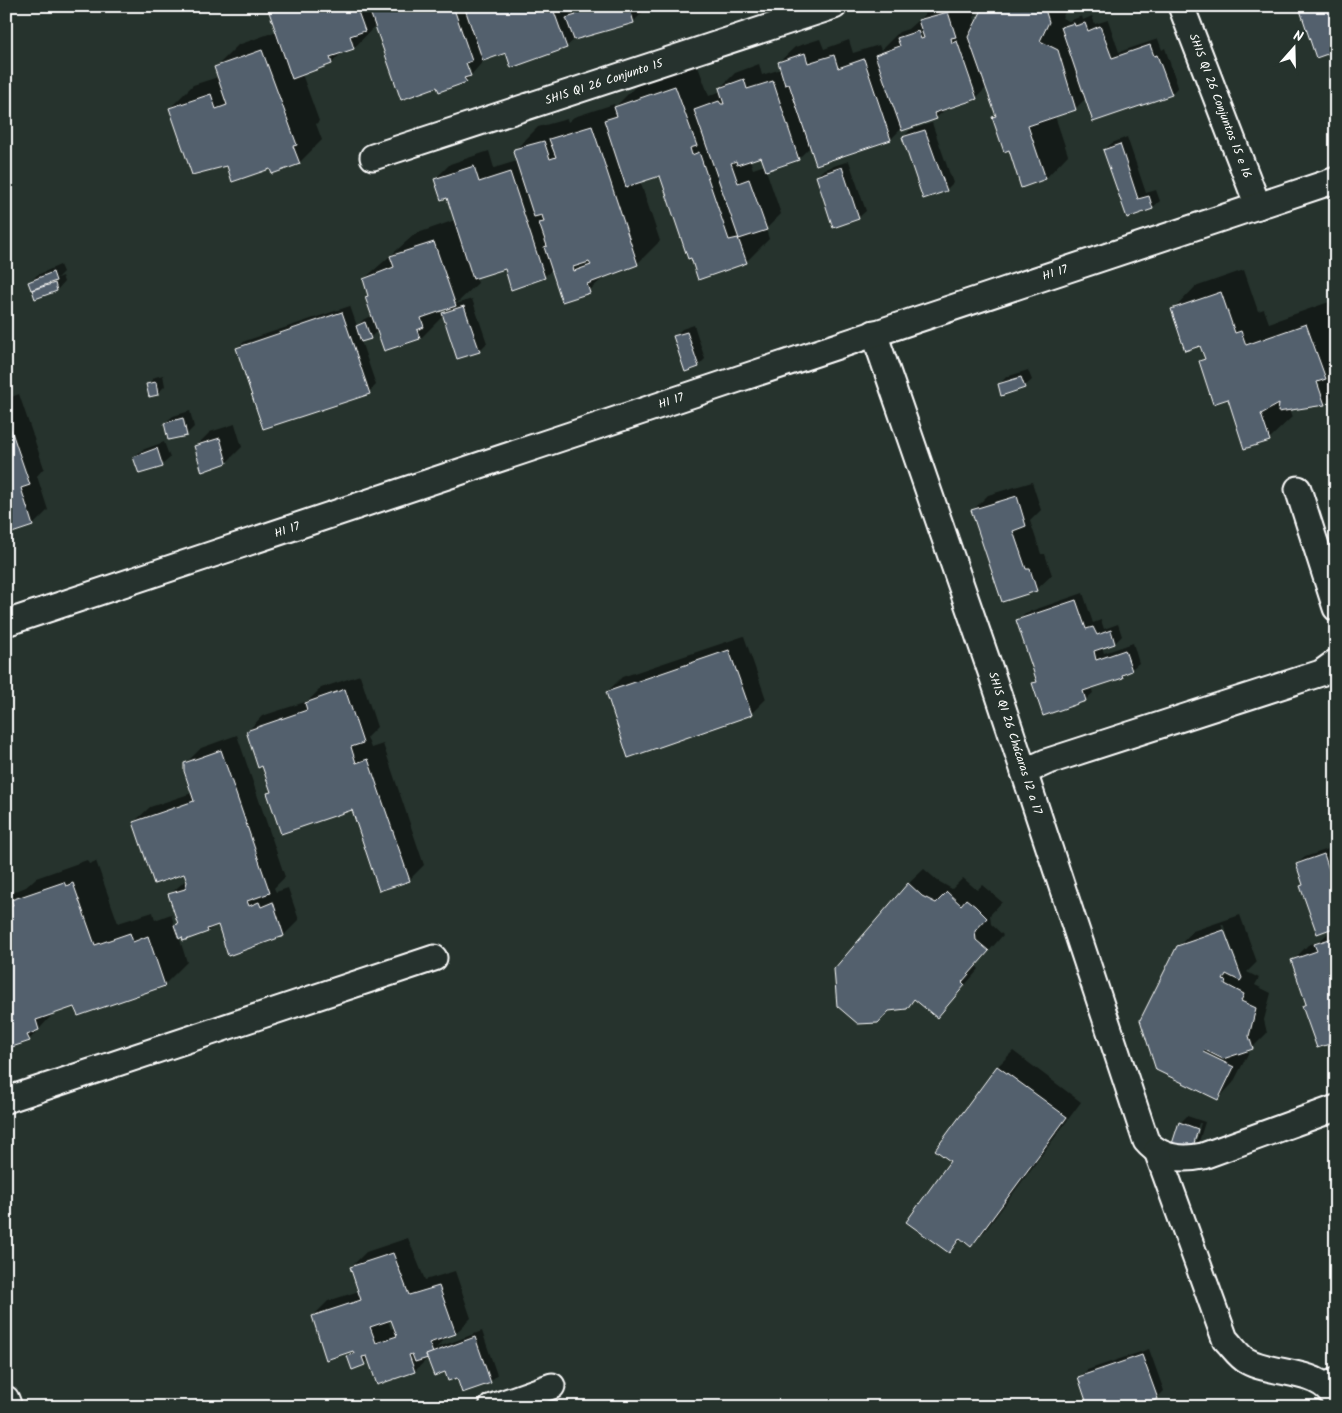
<svg xmlns="http://www.w3.org/2000/svg" width="1342" height="1413" viewBox="0 0 1342 1413" font-family="Kalam,sans-serif">
<rect width="100%" height="100%" fill="#26332d"/>
<filter id="ink" filterUnits="userSpaceOnUse"><feTurbulence type="fractalNoise" baseFrequency=".02" numOctaves="2"/><feDisplacementMap in="SourceGraphic" scale="10" xChannelSelector="R" yChannelSelector="G"/><feConvolveMatrix kernelMatrix="1 2 1 2 8 2 1 2 1" color-interpolation-filters="sRGB"/></filter>
<g filter="url(#ink)">
<g fill="#0007" fill-rule="evenodd">
<path d="M268,6H648V7L633,22L575,39L566,47L507,51L485,59L466,81L438,85L376,25L354,48L343,51L332,63L302,74L319,121L316,124L322,140L299,163L271,168L227,164L170,108L193,85L218,77L215,68L238,45L277,31ZM463,57H465L471,72H468Z"/>
<path d="M934,6H976L978,13L974,17L975,21L978,20L985,6H1068L1062,18L1069,21L1082,16L1083,20L1092,16L1095,24L1108,20L1119,52L1158,39L1162,50L1165,48L1178,87L1171,94L1086,98L1075,109L1055,116L1068,155L1046,178L1010,149L994,117L996,114L987,87L976,98L947,108L936,118L902,128L891,139L811,146L798,159L766,170L781,214L766,229L769,239L746,262L699,278L676,220L661,174L640,181L660,241L637,264L605,276L589,291L553,269L544,277L505,267L476,277L478,283L456,304L472,299L487,343L479,351L444,315L420,339L385,350L378,330L370,338L361,341L376,385L369,392L237,348L245,341L350,306L357,326L364,319L373,316L366,298L369,295L364,279L415,234L455,220L447,196L435,179L450,164L489,151L494,168L517,161L515,150L538,127L567,119L568,122L574,117L614,104L615,107L638,84L697,64L709,96L721,91L720,88L735,73L759,64L762,75L781,69L779,62L795,47L820,39L824,49L849,40L853,53L879,45L881,50L899,32L908,29ZM762,155L765,165L753,169L750,160ZM450,307L442,315L441,310Z"/>
<polygon points="1306,6 1336,6 1335,50 1301,11"/>
<polygon points="932,123 953,183 946,190 903,138 910,130"/>
<polygon points="1127,137 1146,193 1156,190 1160,201 1152,208 1127,217 1104,150 1112,143"/>
<polygon points="849,161 866,211 858,218 817,176 824,169"/>
<polygon points="60,265 63,272 57,278 62,276 64,282 57,290 36,297 30,282 37,275"/>
<path d="M1244,270L1258,311L1264,309L1269,323L1329,302L1336,321V392L1325,404L1289,409L1292,417L1269,439L1229,397L1201,361L1205,357L1201,345L1173,310L1195,287ZM1316,376L1320,387H1317Z"/>
<polygon points="694,325 705,359 698,366 674,337 682,329"/>
<polygon points="1028,370 1032,380 1024,387 999,385 1006,377"/>
<polygon points="163,375 165,386 158,393 148,384 155,377"/>
<polygon points="19,394 44,468 37,476 48,510 33,525 6,534 6,399"/>
<polygon points="190,411 194,427 186,435 165,423 173,416"/>
<polygon points="235,424 242,447 227,462 203,470 195,447 210,432"/>
<polygon points="164,442 170,458 162,465 134,457 142,450"/>
<polygon points="1032,482 1041,510 1030,521 1041,554 1045,554 1052,575 1036,590 973,510 988,495"/>
<polygon points="1083,593 1093,623 1101,620 1104,629 1118,624 1122,636 1115,643 1102,647 1104,653 1133,643 1139,663 1122,677 1091,687 1093,693 1085,700 1033,684 1038,679 1018,620 1025,613"/>
<polygon points="744,636 766,699 751,714 607,692 622,677"/>
<polygon points="360,675 377,727 367,737 371,748 383,744 424,865 409,880 352,808 269,794 272,791 263,764 247,732 262,716 308,701 321,688"/>
<polygon points="237,735 285,877 274,888 276,892 288,888 299,920 284,935 219,924 208,931 179,937 187,962 164,985 75,1005 54,1013 29,1040 6,1048 6,895 26,887 36,878 87,860 89,864 96,861 118,923 153,912 155,920 171,914 175,927 178,923 169,895 187,879 185,873 134,822 150,807 192,793 186,763 201,748"/>
<polygon points="1331,848 1336,862 1336,1040 1303,1006 1307,1002 1293,960 1308,945 1320,941 1334,927 1304,884 1297,864 1305,857"/>
<polygon points="924,869 938,881 952,889 963,878 977,890 982,885 1002,902 990,915 991,924 1003,935 976,966 979,969 937,1017 915,998 906,1007 908,884"/>
<path d="M1240,915L1257,962L1247,972L1259,978L1255,985L1271,993L1264,1020L1267,1033L1252,1048L1245,1050L1249,1052L1233,1083L1218,1099L1157,1069L1178,947L1193,931ZM1221,924H1223L1238,964L1236,966Z"/>
<polygon points="1013,1051 1081,1102 986,1230 971,1245 962,1238 949,1252 952,1161 937,1150 998,1066"/>
<path d="M1187,1116L1205,1122L1198,1145L1190,1152L1180,1123ZM1199,1123H1201L1195,1145H1192Z"/>
<path d="M408,1238L425,1280L455,1271L471,1318L456,1333L448,1336L436,1348L482,1331L497,1375L490,1382L458,1376L429,1357L415,1371L369,1359L364,1364L349,1356L357,1348L313,1316L328,1301L359,1291L351,1267L366,1252ZM392,1318L395,1327L391,1329L388,1320Z"/>
<polygon points="1149,1349 1164,1391 1157,1398 1079,1378 1087,1370"/>
</g>
<g fill="#53606d" stroke="#fff" fill-rule="evenodd">
<polygon points="267,6 356,6 365,31 350,36 354,49 330,57 332,64 292,79"/>
<polygon points="368,6 453,6 472,61 466,63 471,76 464,78 467,82 439,92 437,87 401,100"/>
<polygon points="464,6 552,6 567,48 511,68 506,53 483,61"/>
<polygon points="572,6 629,6 634,23 574,40 566,18 576,15"/>
<polygon points="984,6 1044,6 1049,22 1040,41 1058,50 1076,110 1028,126 1046,179 1021,188 1009,150 1004,152 992,117 996,116 968,37"/>
<polygon points="1312,6 1336,6 1336,40 1333,41 1336,51 1316,58 1300,10"/>
<polygon points="948,12 956,37 951,38 952,43 957,41 977,99 934,113 937,119 902,131 875,55 900,46 897,38 918,31 921,39 924,38 918,20"/>
<polygon points="1074,23 1075,26 1085,23 1088,31 1100,26 1112,58 1150,45 1154,56 1157,55 1172,95 1093,122 1061,27"/>
<polygon points="262,50 297,145 293,146 300,164 272,174 270,169 232,182 227,166 192,175 169,108 211,94 216,109 227,105 214,67"/>
<polygon points="805,53 808,63 834,55 838,68 864,59 891,140 816,165 789,84 785,85 778,62"/>
<polygon points="1336,75 1336,92 1330,77"/>
<polygon points="744,79 747,89 773,81 799,160 766,171 761,157 737,165 736,161 731,163 738,183 749,179 767,230 739,239 694,110 719,101 721,104 724,104 719,88"/>
<polygon points="675,86 697,146 690,148 692,155 699,152 729,240 738,238 747,263 698,280 691,258 688,259 660,176 626,187 604,120 617,116 614,107"/>
<path d="M592,126L638,265L587,284L590,293L562,302L544,247L547,246L539,223L544,222L542,215L534,217L513,152L514,149L544,141L550,159L556,157L549,139ZM589,262L591,265L574,271L573,267Z"/>
<polygon points="925,130 947,191 923,199 902,137"/>
<polygon points="1120,144 1138,199 1149,196 1153,209 1127,218 1103,150"/>
<polygon points="474,166 479,182 510,172 545,278 511,290 505,269 473,279 447,198 441,200 434,179"/>
<polygon points="842,167 859,219 833,228 816,176"/>
<polygon points="434,242 456,306 421,318 424,327 417,330 420,339 384,351 365,297 368,296 363,279 394,267 390,256"/>
<polygon points="53,272 56,281 31,290 28,282"/>
<polygon points="55,283 57,291 35,299 32,290"/>
<polygon points="1221,292 1235,333 1241,331 1246,345 1306,324 1326,379 1317,382 1325,405 1278,412 1279,404 1261,414 1270,441 1244,449 1228,399 1213,404 1199,361 1205,359 1200,346 1185,351 1171,309"/>
<polygon points="464,306 480,352 457,359 442,313"/>
<polygon points="342,312 370,394 263,429 236,348"/>
<polygon points="365,322 371,339 361,342 356,326"/>
<polygon points="687,332 699,367 685,372 673,336"/>
<polygon points="1021,377 1025,388 1001,396 998,384"/>
<polygon points="156,382 158,395 149,397 146,384"/>
<polygon points="6,415 30,485 21,488 33,526 6,535"/>
<polygon points="183,418 187,436 168,440 164,423"/>
<polygon points="220,438 227,463 202,472 194,446"/>
<polygon points="157,448 163,467 139,474 133,457"/>
<polygon points="1017,496 1026,526 1013,531 1026,569 1030,569 1037,591 1002,602 971,510"/>
<polygon points="1076,600 1086,629 1093,627 1097,635 1111,630 1115,644 1094,651 1096,660 1125,650 1132,671 1122,675 1123,678 1083,691 1086,701 1043,716 1032,683 1037,682 1016,620"/>
<polygon points="729,650 752,715 628,758 606,692"/>
<polygon points="345,689 363,743 351,747 356,763 368,759 410,881 379,891 352,810 281,834 267,793 271,792 262,766 258,768 246,731 307,710 305,703"/>
<polygon points="221,750 270,893 247,901 249,906 259,902 261,907 273,902 284,936 228,956 218,925 207,929 208,932 183,941 182,937 179,939 174,925 178,924 168,894 185,889 187,882 184,874 154,884 133,822 194,801 184,771 184,763"/>
<polygon points="1324,854 1331,876 1334,874 1336,878 1336,927 1317,934 1300,886 1303,885 1296,864"/>
<polygon points="64,882 66,886 73,883 95,945 130,933 133,942 148,936 165,986 78,1016 74,1007 36,1020 39,1030 27,1035 30,1041 6,1049 6,908 13,905 11,900"/>
<polygon points="908,883 922,896 936,903 947,892 961,905 966,899 975,906 987,918 975,931 976,940 989,951 962,982 965,985 937,1018 914,999 907,1009 889,1011 878,1023 858,1024 837,1006 834,969"/>
<polygon points="1224,930 1242,978 1240,981 1226,974 1223,980 1226,981 1225,984 1244,994 1241,1001 1256,1008 1249,1036 1253,1049 1223,1059 1205,1050 1203,1052 1234,1067 1218,1100 1156,1070 1140,1020 1177,946"/>
<polygon points="1336,937 1336,1042 1317,1048 1302,1006 1306,1004 1291,960 1317,951 1314,944"/>
<polygon points="997,1066 1067,1117 971,1247 960,1238 949,1253 906,1222 950,1161 935,1150"/>
<polygon points="1179,1122 1198,1129 1191,1154 1171,1147"/>
<path d="M393,1253L409,1295L439,1286L456,1334L429,1343L433,1353L426,1355L428,1358L415,1362L412,1354L409,1355L415,1372L377,1385L367,1356L362,1357L365,1365L352,1370L347,1356L354,1354L353,1351L326,1360L312,1316L361,1300L350,1267ZM391,1320L397,1336L376,1343L370,1327Z"/>
<polygon points="475,1337 491,1383 462,1393 457,1378 448,1381 445,1372 434,1376 426,1355"/>
<polygon points="1142,1355 1158,1399 1137,1407 1088,1407 1078,1377"/>
</g>
<g fill="none" stroke-linecap="round" stroke-linejoin="round">
<defs>
<polyline id="lane" points="1319,1381 1336,1374"/>
<g id="street">
<polyline points="1181,6 1258,206"/>
<polyline points="373,157 834,6"/>
<path d="M874,333L993,678L1146,1141C1161,1159 1183,1160 1203,1156L1336,1108"/>
<polyline points="1298,489 1336,608"/>
<polyline points="6,623 1336,180"/>
<polyline points="1024,772 1046,762 1321,673 1336,662"/>
<polyline points="6,1100 434,958"/>
<path d="M1157,1151L1225,1339C1232,1346 1239,1357 1247,1361C1274,1376 1323,1368 1336,1401"/>
<polyline points="6,1399 9,1407"/>
<polyline points="492,1407 552,1386"/>
</g>
</defs>
<use href="#lane" stroke="#fff" stroke-width="16"/>
<use href="#street" stroke="#fff" stroke-width="29"/>
<use href="#lane" stroke="#26332d" stroke-width="12"/>
<use href="#street" stroke="#26332d" stroke-width="25"/>
</g>
</g>
<g text-anchor="middle" dominant-baseline="central" stroke-width="4" stroke-linejoin="round" paint-order="stroke">
<g font-size="12" fill="#fff" stroke="#26332d">
<text transform="translate(604 82) rotate(-18)">SHIS QI 26 Conjunto 15</text>
<text transform="translate(1220 106) rotate(69)">SHIS QI 26 Conjuntos 15 e 16</text>
<text transform="translate(1055 273) rotate(-18)">HI 17</text>
<text transform="translate(671 401) rotate(-19)">HI 17</text>
<text transform="translate(287 530) rotate(-19)">HI 17</text>
<text transform="translate(1015 743) rotate(72)">SHIS QI 26 Chácaras 12 a 17</text>
</g>
</g>
<rect width="1342" height="1413" fill="none" stroke="#26332d" stroke-width="25"/>
<rect x="12" y="12" width="1317" height="1388" fill="none" stroke="#fff" stroke-width="2" filter="url(#ink)"/>
<g transform="translate(1294 48) rotate(20)" stroke="#26332d" stroke-width="4" paint-order="stroke">
<path d="M0-4L9 19L0 12L-9 19Z" fill="#ffffff"/>
<text y="-8" font-size="14" font-weight="bold" text-anchor="middle" fill="#ffffff">N</text>
</g>
</svg>
